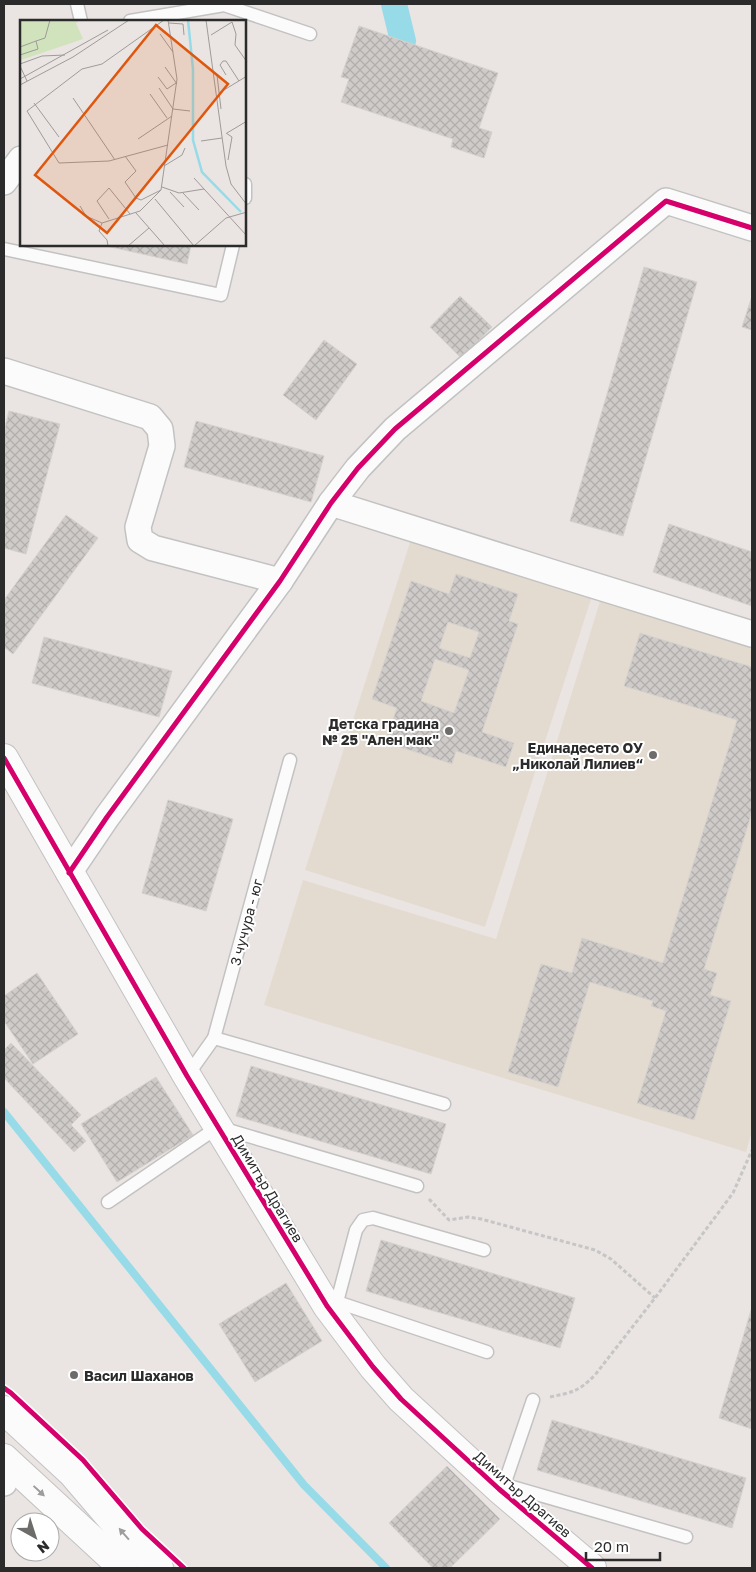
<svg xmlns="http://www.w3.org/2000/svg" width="756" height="1572" viewBox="0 0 756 1572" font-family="'Golos Text',sans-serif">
<defs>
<pattern id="building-cross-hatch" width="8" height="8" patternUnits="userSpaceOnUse" patternTransform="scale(1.25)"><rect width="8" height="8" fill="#cecbc9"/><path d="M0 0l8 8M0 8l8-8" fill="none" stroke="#b1aead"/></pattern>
</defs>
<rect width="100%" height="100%" fill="#eae5e2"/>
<g fill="#e4dbd0">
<polygon points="412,536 593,593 485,927 305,870"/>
<polygon points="605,585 752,630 752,1131 746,1152 264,1005 303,880 496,939"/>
</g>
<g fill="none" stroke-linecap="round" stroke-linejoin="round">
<polyline stroke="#98dbe8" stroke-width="8" points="4,1112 304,1485 386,1568"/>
<polyline stroke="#98dbe8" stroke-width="26" points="394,4 403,41"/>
</g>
<g fill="url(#building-cross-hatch)" stroke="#d5d1ce" fill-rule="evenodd">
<polygon points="359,26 498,73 479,128 492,132 484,158 451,147 453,139 341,102 349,79 341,77"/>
<polygon points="102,245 191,245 187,264"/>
<polygon points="644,267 697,282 623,536 570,521"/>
<polygon points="460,296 492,327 461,358 430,327"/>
<polygon points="752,296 752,330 742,327"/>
<polygon points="324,340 357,364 316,420 283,395"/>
<polygon points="9,411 60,424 26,554 4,548 4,431"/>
<polygon points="196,421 324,456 311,502 184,467"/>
<polygon points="66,515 98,538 13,654 4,647 4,600"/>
<polygon points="669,524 752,552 752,606 653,572"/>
<path d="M456,574L518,594L509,621L518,624L482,732L514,743L506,767L456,751L452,764L385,742L397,708L372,699L411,581L449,594ZM448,622L479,632L470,658L439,648ZM435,659L469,670L454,713L421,701Z"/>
<polygon points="640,633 752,667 752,812 704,969 717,973 710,995 731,1001 694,1120 637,1103 666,1011 651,1006 653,1001 590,982 558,1087 508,1072 541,964 572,973 582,938 663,963 737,720 624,686"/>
<polygon points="44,637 172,671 159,717 32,683"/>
<polygon points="168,800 233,819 206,911 142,893"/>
<polygon points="37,973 78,1034 33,1064 4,1021 4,996"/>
<polygon points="11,1043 81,1115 71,1125 86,1141 74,1152 4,1078 4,1050"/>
<polygon points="251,1066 446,1124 431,1174 236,1116"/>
<polygon points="156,1077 193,1135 117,1182 81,1124"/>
<polygon points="381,1240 575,1298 560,1348 366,1291"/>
<polygon points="286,1283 322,1341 255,1382 219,1324"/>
<polygon points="752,1307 752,1429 719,1418"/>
<polygon points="552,1420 746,1478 732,1528 537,1470"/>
<polygon points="447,1466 500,1519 450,1568 433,1568 389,1523"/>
</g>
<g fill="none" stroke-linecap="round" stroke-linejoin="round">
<defs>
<g id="lane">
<polyline points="77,4 81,21"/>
<polyline points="130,21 224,5 310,34"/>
<polyline points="245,184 245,198"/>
<polyline points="4,249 221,295 233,245"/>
<polyline points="214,1038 444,1104"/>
<polyline points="187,1076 214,1038 290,760"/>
<polyline points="108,1202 218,1127 417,1186"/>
<polyline points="337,1302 356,1230 363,1220 373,1218 484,1250"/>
<polyline points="329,1305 337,1302 487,1352"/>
<polyline points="504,1485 533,1400"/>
<polyline points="505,1485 686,1537"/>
</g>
<g id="street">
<polyline points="4,182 21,159"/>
<polyline points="4,371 150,417 160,429 162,446 138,527 140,540 153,548 280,581"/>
<polyline points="331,503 557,574 752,634"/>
<polyline points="69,873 107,817 280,581 331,503 358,468 395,429 666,201 752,228"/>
<polyline points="4,1483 11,1465"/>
</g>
<g id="secondary">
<polyline points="4,758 187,1076 327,1306 373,1367 401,1399 499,1489 592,1568"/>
<polyline points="4,1410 72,1473 132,1543 159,1568"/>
<polyline points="4,1458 123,1568"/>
</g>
</defs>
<use href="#lane" stroke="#c3c2c2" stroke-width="15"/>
<use href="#street" stroke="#c3c2c2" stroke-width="28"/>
<use href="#secondary" stroke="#c3c2c2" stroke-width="30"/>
<g stroke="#c6c6c6" stroke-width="3" stroke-dasharray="4 2.5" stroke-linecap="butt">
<polyline points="429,1199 449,1220 468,1217 481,1219 595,1250 611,1259 655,1298"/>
<path d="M550,1397C573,1392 578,1392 595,1375L655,1298L733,1193L752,1150"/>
</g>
<use href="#lane" stroke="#fcfbfb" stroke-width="12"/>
<use href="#street" stroke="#fcfbfb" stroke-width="25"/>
<use href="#secondary" stroke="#fcfbfb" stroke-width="28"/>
<defs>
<g id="cycleway">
<polyline points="4,758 187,1076 327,1306 373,1367 401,1399 499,1489 592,1568"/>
<polyline points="69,873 107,817 280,581 331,503 358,468 395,429 666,201 752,228"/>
<polyline points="4,1388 11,1393 83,1460 142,1529 184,1568"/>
</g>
</defs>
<use href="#cycleway" stroke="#fff" stroke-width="8"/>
<use href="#cycleway" stroke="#d6006c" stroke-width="5"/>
</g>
<defs><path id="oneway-solid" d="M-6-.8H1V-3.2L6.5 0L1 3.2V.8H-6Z" transform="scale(1.25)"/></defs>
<g fill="#9e9d9d">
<use href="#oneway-solid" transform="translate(39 1491) rotate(43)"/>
<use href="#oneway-solid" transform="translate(124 1534) rotate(-131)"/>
</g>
<g fill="#6e6c6b" stroke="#fff" stroke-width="2">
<circle cx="449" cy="731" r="5"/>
<circle cx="653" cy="755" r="5"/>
<circle cx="74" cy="1375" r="5"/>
</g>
<g text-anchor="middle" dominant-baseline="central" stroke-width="4" stroke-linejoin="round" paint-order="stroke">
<g font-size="14" font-weight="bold" fill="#2b2b2b" stroke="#fff" text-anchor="end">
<text x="439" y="723">Детска градина<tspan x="439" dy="16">№ 25 "Ален мак"</tspan></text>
<text x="643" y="747">Единадесето ОУ<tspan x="643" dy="16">„Николай Лилиев“</tspan></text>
<text x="84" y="1375" text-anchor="start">Васил Шаханов</text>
</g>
<g font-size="14" fill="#2b2b2b" stroke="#fff">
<text transform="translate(246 922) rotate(-75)">3 чучура - юг</text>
<text transform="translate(268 1188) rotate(59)">Димитър Драгиев</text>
<text transform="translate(523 1494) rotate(41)">Димитър Драгиев</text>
</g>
</g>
<g transform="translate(20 20)">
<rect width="226" height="226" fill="#eae5e2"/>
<path d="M0,0H60L56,3L63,19L1,40Z" fill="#d0e3bc"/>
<path fill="none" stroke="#98dbe8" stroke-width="2.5" d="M168,0L173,49V120L182,152L221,192"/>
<path fill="none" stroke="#9e9b99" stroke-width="1" d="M144,0L82,44L62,49L7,91L39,143L89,141L148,125M186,0L206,146L211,164L227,185M149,3L163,4L164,15M140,14L153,32M191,15L212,2L216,14L215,25L227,42M16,21L25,18L30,0M0,27L16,21L18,29L0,35M0,44L22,36L45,35M0,46L7,61M145,47L157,64M197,55L201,89M206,55L200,45L203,41H206L219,61M138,57L147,69L156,63M0,59L88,10M0,65L53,37L109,0M139,68L153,89L170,91M199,73L227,56M130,74L147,98M53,78L95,140M14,83L39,117M206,113L212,117L208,140M207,113L227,101M118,119L152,96M181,121L202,118M105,136L116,151L105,162L116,178L121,180L141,170M144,146L162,135L165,128M174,158L227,216M142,167L159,173L184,169M150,172L164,187M163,173L179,190M135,179L174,226M60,186L66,196L82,203M116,193L145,226M89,199L77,181L89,168L110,194M82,203L120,191L141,170L157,59L148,0M82,203L79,211L87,220L88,226M108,226L129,208M174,226L206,198L227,192"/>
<path fill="#df570e" fill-opacity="0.15" stroke="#df570e" stroke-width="2.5" d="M136,5L208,64L87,213L15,155Z"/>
<rect width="226" height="226" fill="none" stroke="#2b2b2b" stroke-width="2.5"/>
</g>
<rect width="756" height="1572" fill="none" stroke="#2b2b2b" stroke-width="10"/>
<g transform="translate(35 1537) rotate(141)"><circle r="24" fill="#ffffff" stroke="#aaaaaa"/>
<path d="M0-4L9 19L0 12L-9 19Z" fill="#6e6c6b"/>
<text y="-8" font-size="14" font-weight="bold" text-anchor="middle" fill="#2b2b2b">N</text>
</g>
<path d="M586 1552v8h74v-8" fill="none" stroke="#2b2b2b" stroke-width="2.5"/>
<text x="594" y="1552" font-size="15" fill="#2b2b2b" stroke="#ffffff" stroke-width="4" paint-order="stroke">20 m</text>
</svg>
